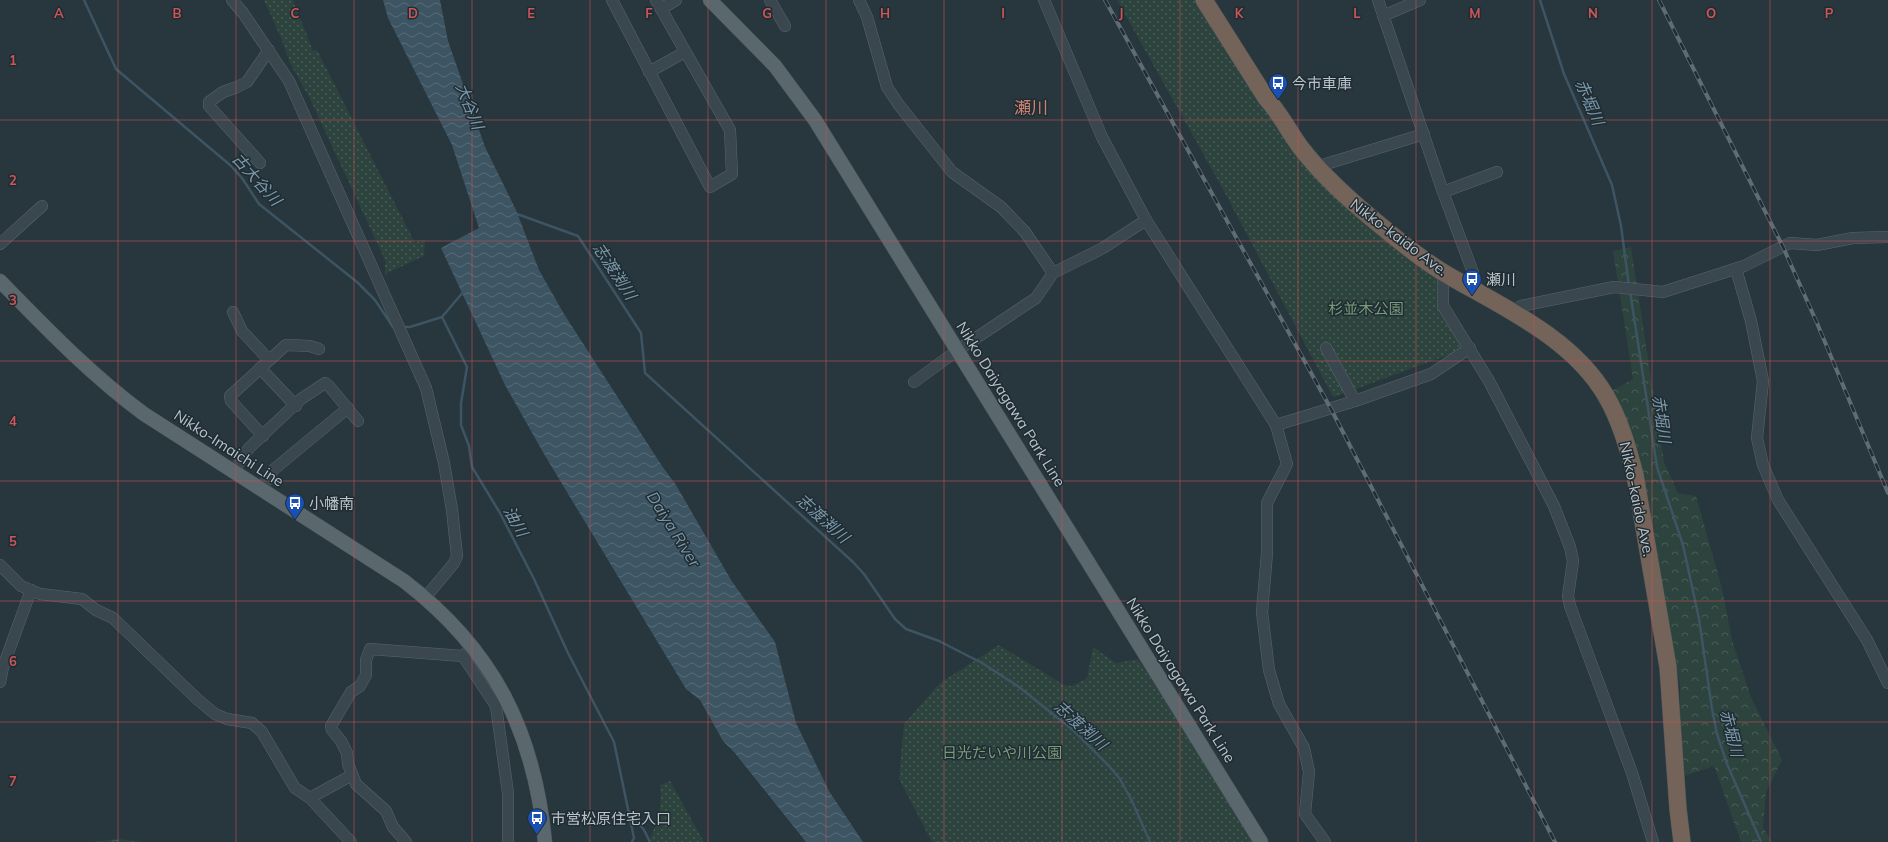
<svg xmlns="http://www.w3.org/2000/svg" width="1888" height="842" viewBox="0 0 1888 842" font-family="Mulish,'Noto Sans JP',sans-serif">
<defs>
<pattern id="forest-crowns" width="20" height="18" patternUnits="userSpaceOnUse"><rect width="20" height="18" fill="#2d433e"/><path d="M2 6a3 3 0 1 1 6 0M12 15a3 3 0 1 1 6 0" fill="none" stroke="#495c58"/></pattern>
<pattern id="park-dots" width="8" height="8" patternUnits="userSpaceOnUse"><rect width="8" height="8" fill="#2d433e"/><path d="M2 2h.1M6 6h.1" fill="none" stroke="#495c58" stroke-width="1.8" stroke-linecap="round"/></pattern>
<pattern id="water-waves" width="16" height="10" patternUnits="userSpaceOnUse"><rect width="16" height="10" fill="#3d5563"/><path d="M0 5q4-4 8 0t8 0" fill="none" stroke="#576c78"/></pattern>
</defs>
<rect width="100%" height="100%" fill="#28363d"/>
<g fill="url(#forest-crowns)">
<polygon points="1631,247 1664,462 1678,493 1696,496 1722,588 1732,640 1751,697 1782,760 1766,792 1763,827 1772,842 1741,842 1714,766 1684,776 1680,728 1680,685 1642,474 1611,391 1633,379 1613,251"/>
<polygon points="119,839 141,842 92,842"/>
</g>
<g fill="url(#park-dots)">
<polygon points="264,0 293,0 313,51 317,50 415,243 425,239 424,256 385,274 385,260 311,101 290,63 281,38"/>
<polygon points="1117,0 1200,0 1282,130 1441,273 1441,307 1467,348 1334,397 1332,395 1225,193"/>
<polygon points="999,645 1064,685 1072,686 1087,678 1093,647 1116,663 1138,659 1177,717 1254,842 932,842 899,779 904,724 940,683"/>
<path d="M670,781L704,842H648C657,825 663,805 660,785Z"/>
</g>
<polygon fill="url(#water-waves)" points="383,0 440,0 448,41 485,147 516,210 539,270 564,314 662,466 676,485 731,580 775,642 796,723 829,791 863,842 806,842 734,752 723,741 700,700 686,689 544,454 505,385 441,248 479,228 452,145 388,18"/>
<g fill="none" stroke-linecap="round" stroke-linejoin="round">
<g stroke="#3d5563" stroke-width="2.5">
<polyline points="84,0 116,69 230,165 242,178 259,204 357,282 375,300 393,327"/>
<polyline points="1540,0 1564,74 1612,185 1621,226 1629,286"/>
<polyline points="515,215 517,214 578,236 641,333 645,373 853,562 864,574 895,619 906,629 939,641 982,663 1019,687 1074,731 1108,765 1120,779 1132,801 1150,842"/>
<polyline points="1630,291 1657,467 1683,545 1699,619 1712,709 1717,734 1727,764 1761,842"/>
<polyline points="442,317 464,291"/>
<polyline points="442,317 467,367 461,403 461,425 469,446 472,467 500,513 534,579 568,653 614,742 634,838 632,842"/>
<polyline points="402,327 410,327 442,317"/>
<polyline points="628,810 644,830 650,842"/>
</g>
<defs>
<g id="minor">
<polyline points="232,0 243,13 289,81 426,388 444,463 452,510 457,556 454,563 425,598"/>
<polyline points="612,0 710,187 732,174 730,130 656,0"/>
<polyline points="770,0 785,26"/>
<polyline points="859,0 867,17 887,87 899,105 952,172 1001,207 1025,232 1053,273"/>
<polyline points="1044,0 1102,137 1146,220 1276,425"/>
<polyline points="1378,0 1443,192 1475,278 1476,290"/>
<polyline points="661,9 676,0"/>
<polyline points="1383,16 1420,0"/>
<polyline points="649,72 685,52"/>
<polyline points="260,163 209,106 209,102 223,92 237,87 247,82 269,50"/>
<polyline points="1316,167 1424,134"/>
<polyline points="1443,192 1497,172"/>
<polyline points="0,244 42,206"/>
<polyline points="1736,269 1751,321 1763,381 1757,438 1763,465 1778,500 1867,640 1888,683"/>
<polyline points="1443,272 1443,306 1489,381 1554,506 1570,547 1573,561 1568,596 1570,606 1632,773 1653,842"/>
<polyline points="1511,311 1521,306 1614,287 1663,292 1744,266 1790,243 1817,245 1853,238 1888,237"/>
<polyline points="233,312 242,331 269,360"/>
<polyline points="1326,348 1355,401"/>
<polyline points="260,368 296,406"/>
<polyline points="914,382 958,350 1036,298 1053,273 1103,248 1146,220"/>
<polyline points="263,436 231,401 230,396 286,345 310,346 319,349"/>
<polyline points="233,472 249,448 301,399 325,383 329,386 358,421"/>
<polyline points="261,489 273,470 348,408"/>
<polyline points="0,565 21,586 40,594 82,599 96,610 113,618 197,699 215,714 227,719 252,723 262,732 295,788 310,798 351,842"/>
<polyline points="463,656 496,706 508,793 508,842"/>
<polyline points="0,682 3,667 31,590"/>
<polyline points="310,798 352,775"/>
<polyline points="406,842 393,827 386,811 356,784 348,764 347,753 341,741 332,730 331,726 351,692 360,686 366,675 366,660 370,649 463,656 473,647"/>
<polyline points="1325,842 1305,814 1309,772 1304,748 1279,704 1269,670 1262,612 1267,553 1267,503 1287,464 1276,425 1355,401 1431,374 1470,348"/>
</g>
<g id="major">
<polyline points="710,0 775,66 815,120 1261,842"/>
<path d="M0,281C46,328 91,375 144,414L404,581C494,650 534,731 545,842"/>
</g>
<path id="highway" d="M1204,0L1266,98C1280,113 1289,132 1301,148C1325,179 1355,205 1386,230C1404,245 1423,260 1444,273C1500,306 1572,337 1606,396C1620,420 1628,448 1635,475L1668,667L1678,809L1682,842"/>
</defs>
<use href="#minor" stroke="#59656b" stroke-width="12"/>
<use href="#major" stroke="#48535a" stroke-width="15"/>
<use href="#highway" stroke="#465258" stroke-width="18"/>
<use href="#minor" stroke="#3b474e" stroke-width="11"/>
<use href="#major" stroke="#5a676d" stroke-width="14"/>
<use href="#highway" stroke="#736359" stroke-width="17"/>
<defs>
<g id="rail">
<polyline points="1105,0 1331,409 1555,842"/>
<polyline points="1659,0 1783,247 1817,323 1888,493"/>
</g>
</defs>
<use href="#rail" stroke="#5e6c74" stroke-width="4"/>
<use href="#rail" stroke="#202c33" stroke-width="2.5" stroke-dasharray="8" stroke-linecap="butt"/>
</g>
<path fill="none" stroke="#cd5658" stroke-width="1" stroke-opacity="0.55" d="M118,0V842M236,0V842M354,0V842M472,0V842M590,0V842M708,0V842M826,0V842M944,0V842M1062,0V842M1180,0V842M1298,0V842M1416,0V842M1534,0V842M1652,0V842M1770,0V842M0,120H1888M0,241H1888M0,361H1888M0,481H1888M0,601H1888M0,722H1888"/>
<defs>
<symbol id="bus-pin" viewBox="-11 -11 22 30"><path d="M0 17L-7.5 6A9.5 9.5 0 1 1 7.5 6Z" fill="#1a4fb4" stroke="#202c33"/><path d="M-5-6H5V4H4V6H2V4H-2V6H-4V4H-5ZM-3.5-4V0h7V-4ZM-3.5 1.2v1.5H-2V1.2ZM2 1.2v1.5H3.5V1.2Z" fill="#fff"/></symbol>
</defs>
<g fill-rule="evenodd">
<use href="#bus-pin" x="1267" y="72" width="22" height="30"/>
<use href="#bus-pin" x="1461" y="268" width="22" height="30"/>
<use href="#bus-pin" x="284" y="492" width="22" height="30"/>
<use href="#bus-pin" x="526" y="807" width="22" height="30"/>
</g>
<g text-anchor="middle" dominant-baseline="central" stroke-width="3" stroke-linejoin="round" paint-order="stroke">
<g font-size="15" fill="#b8c2c8" stroke="#202c33" text-anchor="start">
<text x="1292" y="83">今市車庫</text>
<text x="1486" y="279">瀬川</text>
<text x="309" y="503">小幡南</text>
<text x="551" y="818">市営松原住宅入口</text>
</g>
<g font-size="15" fill="#b8c2c8" stroke="#202c33">
<text transform="translate(1399 237) rotate(37)">Nikko-kaido Ave.</text>
<text transform="translate(1011 404) rotate(58)">Nikko Daiyagawa Park Line</text>
<text transform="translate(229 448) rotate(33)">Nikko-Imaichi Line</text>
<text transform="translate(1637 499) rotate(78)">Nikko-kaido Ave.</text>
<text transform="translate(1181 680) rotate(58)">Nikko Daiyagawa Park Line</text>
</g>
<g font-size="15" fill="#789c78" stroke="#202c33">
<text x="1366" y="308">杉並木公園</text>
<text x="1002" y="752">日光だいや川公園</text>
</g>
<g font-size="16" font-style="italic" fill="#7b99a9" stroke="#202c33">
<text transform="translate(1590 102) rotate(67)">赤堀川</text>
<text transform="translate(470 106) rotate(68)">大谷川</text>
<text transform="translate(257 179) rotate(48)">古大谷川</text>
<text transform="translate(615 271) rotate(57)">志渡渕川</text>
<text transform="translate(1662 419) rotate(82)">赤堀川</text>
<text transform="translate(823 518) rotate(42)">志渡渕川</text>
<text transform="translate(516 521) rotate(61)">油川</text>
<text transform="translate(674 529) rotate(58)">Daiya River</text>
<text transform="translate(1081 725) rotate(42)">志渡渕川</text>
<text transform="translate(1732 733) rotate(76)">赤堀川</text>
</g>
<g font-size="17" fill="#cb8270" stroke="#202c33">
<text x="1031" y="107">瀬川</text>
</g>
</g>
<g font-size="13" text-anchor="middle" font-weight="bold" fill="#cd5658" stroke="#202c33" stroke-width="3" stroke-linejoin="round" paint-order="stroke">
<text x="59" y="18">A</text>
<text x="177" y="18">B</text>
<text x="295" y="18">C</text>
<text x="413" y="18">D</text>
<text x="531" y="18">E</text>
<text x="649" y="18">F</text>
<text x="767" y="18">G</text>
<text x="885" y="18">H</text>
<text x="1003" y="18">I</text>
<text x="1121" y="18">J</text>
<text x="1239" y="18">K</text>
<text x="1357" y="18">L</text>
<text x="1475" y="18">M</text>
<text x="1593" y="18">N</text>
<text x="1711" y="18">O</text>
<text x="1829" y="18">P</text>
<text x="13" y="65">1</text>
<text x="13" y="185">2</text>
<text x="13" y="305">3</text>
<text x="13" y="426">4</text>
<text x="13" y="546">5</text>
<text x="13" y="666">6</text>
<text x="13" y="786">7</text>
</g>
</svg>
